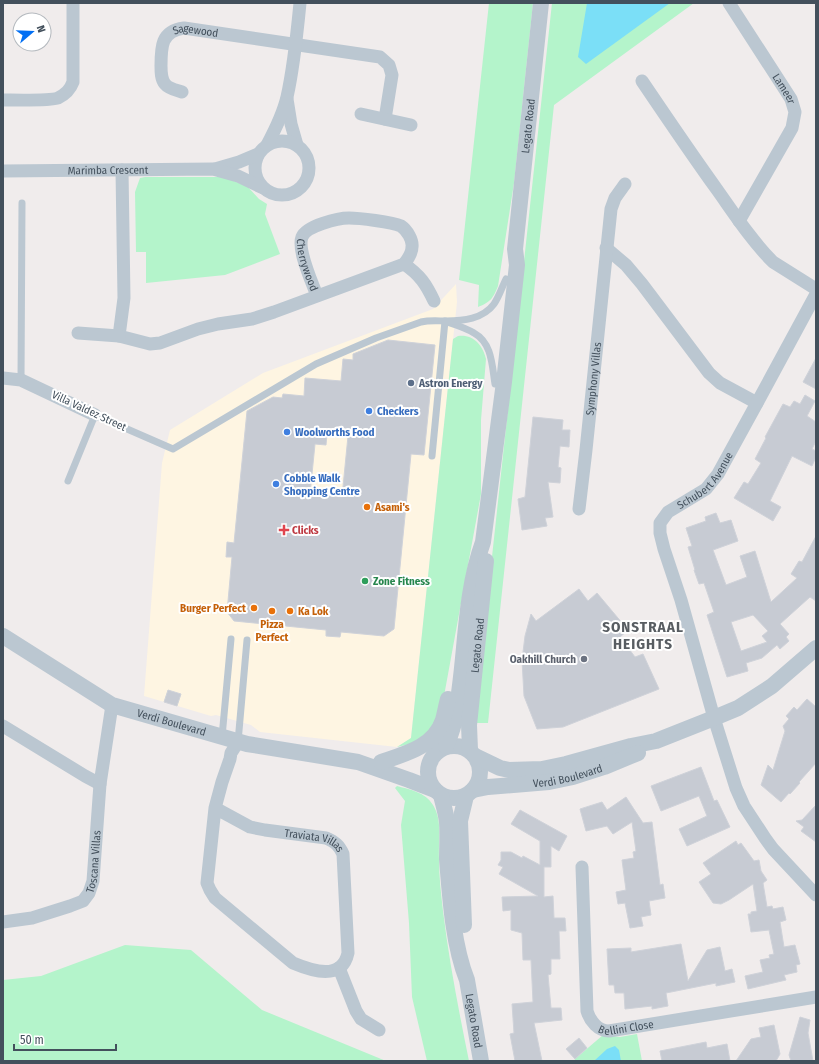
<svg xmlns="http://www.w3.org/2000/svg" width="819" height="1064" viewBox="0 0 819 1064" font-family="'Fira Sans Condensed',sans-serif">
<rect width="100%" height="100%" fill="#f0ecec"/>
<polygon fill="#fef5e2" points="456,284 457,302 411,738 397,747 260,732 251,725 216,715 211,716 144,696 162,463 170,430 263,373 433,309"/>
<g fill="#b4f4cb">
<path d="M489,3H533L514,183L498,286C493,298 491,302 478,307L479,285L459,280Z"/>
<polygon points="552,3 694,3 554,105 488,723 474,723"/>
<polygon points="145,177 223,177 247,186 259,199 267,204 265,214 280,254 225,275 146,283 146,252 136,252 135,192 140,178"/>
<path d="M458,336C473,334 483,345 486,359L481,420V494L442,707L436,725L414,743L397,747L411,738L453,339Z"/>
<path d="M397,786C411,790 425,792 433,805C443,821 438,842 439,859C439,876 441,894 443,911C449,961 459,1012 469,1061H427L412,997L409,923L401,825L405,801L395,788Z"/>
<polygon points="125,945 191,950 262,1010 386,1061 3,1061 3,980 41,976"/>
<polygon points="637,1034 642,1061 574,1061 575,1059 603,1035 620,1037"/>
</g>
<g fill="#7bdff7">
<polygon points="587,3 670,3 586,64 578,57"/>
<polygon points="615,1046 619,1050 621,1061 594,1061 607,1049"/>
</g>
<g fill="#c7cbd3" stroke="#cfd2d9" fill-rule="evenodd">
<path d="M388,340L435,345L424,455L411,454L394,629L384,636L341,632L340,637L326,636V630L234,621L227,612L232,557H226L227,542L234,543L247,411L273,397L282,398L283,394L304,396L305,378L341,381L343,359L353,360V354ZM327,434L348,436L342,497L310,494L315,444L326,445Z"/>
<polygon points="816,358 816,389 803,382"/>
<polygon points="805,395 815,401 807,416 816,422 816,441 812,449 816,451 816,457 812,466 792,456 770,501 781,507 773,521 734,498 744,482 748,484 761,463 755,459 766,438 765,437 783,404 790,407 794,401 800,404"/>
<polygon points="533,417 563,420 562,430 570,430 569,447 560,446 558,467 561,468 560,483 548,482 553,517 545,518 547,526 522,530 518,499 525,497"/>
<path d="M716,513L720,523L731,520L738,541L713,550L726,585L747,577L740,556L755,551L771,602L797,578L791,574L799,561L802,562L816,536V601L810,597L780,624L789,634L786,637L789,641L780,649L777,645L762,658L746,663L748,671L727,677L707,615L714,612L704,583L699,584L694,570H695L688,547L692,546L686,528L706,521L705,517ZM753,615L768,631L762,636L767,642L741,651L731,622Z"/>
<polygon points="579,589 588,601 597,593 628,630 620,637 635,657 643,654 659,689 563,727 537,729 524,696 522,660 525,636 531,614 536,621"/>
<polygon points="168,690 181,694 177,706 164,702"/>
<polygon points="807,699 816,707 816,763 799,782 800,783 790,794 789,793 781,802 761,785 768,765 773,770 785,731 783,726 789,719 786,716 794,707 797,710"/>
<polygon points="701,767 714,801 717,800 730,827 687,846 679,829 707,816 699,796 661,811 651,786"/>
<polygon points="626,797 643,823 652,822 660,885 663,884 665,898 649,901 651,915 641,917 643,926 630,928 625,903 618,904 616,892 626,890 622,860 634,858 633,852 636,851 632,822 613,834 607,826 586,831 580,809 602,802 607,810"/>
<polygon points="816,805 816,842 801,831 804,827 796,821 802,820"/>
<polygon points="520,810 567,836 559,851 551,846 551,867 544,867 544,897 553,896 554,918 565,918 566,931 559,931 560,959 551,959 551,974 548,975 551,1008 561,1008 562,1020 534,1023 542,1061 515,1061 510,1034 514,1033 512,1004 533,1002 531,960 523,960 522,933 511,930 511,910 503,911 502,897 538,896 499,874 503,867 498,865 501,860 501,852 511,852 522,858 523,856 540,865 540,841 511,824"/>
<polygon points="736,841 738,845 741,843 754,861 759,860 761,871 767,880 763,883 767,907 772,906 773,909 783,907 786,920 780,922 784,947 795,945 800,964 796,965 797,972 784,975 786,980 748,989 745,976 763,972 760,960 770,958 769,955 774,954 769,930 751,932 748,914 751,914 751,912 757,911 753,884 729,900 721,904 713,903 699,882 711,874 703,863"/>
<polygon points="681,944 688,981 707,950 720,947 725,971 732,969 735,982 716,986 716,983 666,993 668,1006 652,1009 652,1006 625,1009 624,993 615,993 614,985 609,985 607,949 631,948 631,952"/>
<polygon points="800,1017 810,1020 808,1033 813,1061 791,1061 789,1055"/>
<polygon points="774,1025 780,1054 776,1061 736,1061 751,1039 761,1037 759,1028"/>
<polygon points="579,1038 587,1048 575,1059 566,1049"/>
<polygon points="706,1042 707,1048 727,1044 730,1061 662,1061 660,1051"/>
</g>
<g fill="none" stroke-linecap="round" stroke-linejoin="round">
<g stroke="#bbc7d1" stroke-width="7">
<path d="M447,322C456,325 466,328 474,333C492,343 492,365 495,384"/>
<polyline points="21,380 22,203"/>
<polyline points="432,456 445,321"/>
<path d="M68,481L95,415L173,449L316,364L376,338L421,322C430,320 438,321 446,321C463,321 483,319 494,304C499,297 502,287 506,279"/>
<polyline points="222,737 231,639"/>
<polyline points="238,742 247,640"/>
</g>
<g stroke="#bbc7d1" stroke-width="13">
<path id="s1" d="M729,3L791,99L795,112L792,128L739,221"/>
<path d="M642,81C667,118 692,155 718,191C735,215 752,241 773,262L816,289"/>
<path id="s2" d="M182,92C176,90 169,89 165,84C161,79 161,72 161,66C161,47 161,31 184,28L380,57L389,65L392,75L385,119"/>
<polyline points="287,99 291,124 297,145"/>
<path d="M3,100C14,100 50,101 58,98C66,94 70,90 73,82V3"/>
<polyline points="361,114 411,125"/>
<circle cx="282" cy="168" r="27"/>
<path d="M267,145C275,130 283,114 287,97C294,66 297,34 300,3"/>
<polyline points="215,169 239,162 258,154"/>
<path id="s3" d="M122,170L124,298L119,336L150,344L160,343L198,329L218,324L252,319L274,312L404,264C408,259 412,253 412,247C413,240 407,230 401,226C392,222 359,218 349,218C338,218 306,226 302,237C297,250 312,282 317,296"/>
<path id="s4" d="M3,171L213,169L238,176L263,188"/>
<polyline points="606,248 626,265 642,284 709,373 720,383 757,403"/>
<path d="M404,264C420,275 426,284 434,301"/>
<polyline points="78,333 119,336"/>
<polyline points="3,378 21,380 95,415"/>
<path id="s5" d="M579,509L586,450L611,209L615,198L625,184"/>
<polyline points="3,726 85,776 100,784"/>
<path id="s6" d="M215,808L250,827L265,830L326,838C335,842 339,845 343,854L348,953C342,981 312,971 293,963L215,898L210,890L207,883L215,808L222,782L230,759L231,753L238,742"/>
<path id="s7" d="M582,867L587,1011C590,1021 598,1031 609,1031L816,997"/>
<path id="s8" d="M816,895L773,849L765,838L744,806L736,788L714,718L681,600L664,549L660,533V523L668,512L706,489L718,474L757,403L816,294"/>
<path id="s9" d="M3,922L32,918L70,906L83,901L89,893L93,881L100,784L112,705"/>
<polyline points="339,968 356,1011 361,1019 379,1030"/>
</g>
<g stroke="#bbc7d1" stroke-width="16">
<path id="s10" d="M3,636L112,705L247,744L358,762L409,780L435,790"/>
<circle cx="454" cy="772" r="26"/>
<path id="s11" d="M446,746C449,739 452,731 454,723C467,663 462,600 483,542L504,382L517,265L515,249L541,3"/>
<path id="s12" d="M470,750L469,725L486,561"/>
<polyline points="475,756 500,768 509,770 542,769 566,764 631,746 656,741 714,718 738,708 772,686 816,648"/>
<path d="M381,762C405,754 434,747 443,720C445,713 446,706 448,699"/>
<path id="s13" d="M473,790L488,787L549,782L573,777L604,767L638,753"/>
<path id="s14" d="M441,795C443,804 446,813 447,822C448,834 447,847 447,859C450,897 453,945 467,980L481,1061"/>
<polyline points="464,925 460,821 466,796"/>
</g>
</g>
<circle fill="#5c6f8a" stroke="#fff" stroke-width="1.5" cx="411" cy="383" r="4"/>
<g fill="#3f7fe0" stroke="#fff" stroke-width="1.5">
<circle cx="369" cy="411" r="4"/>
<circle cx="287" cy="432" r="4"/>
<circle cx="276" cy="484" r="4"/>
</g>
<g fill="#e8710a" stroke="#fff" stroke-width="1.5">
<circle cx="367" cy="507" r="4"/>
<circle cx="254" cy="608" r="4"/>
<circle cx="272" cy="611" r="4"/>
<circle cx="290" cy="611" r="4"/>
</g>
<path fill="#e0444e" stroke="#fff" stroke-width="1.5" d="M282 524h4v4h4v4h-4v4h-4v-4h-4v-4h4z"/>
<circle fill="#2e9e5b" stroke="#fff" stroke-width="1.5" cx="365" cy="581" r="4"/>
<circle fill="#6b7280" stroke="#fff" stroke-width="1.5" cx="584" cy="659" r="4"/>
<g text-anchor="middle" dominant-baseline="central" stroke-width="4" stroke-linejoin="round" paint-order="stroke">
<g font-size="11" fill="#43505c" stroke="#fff">
<text stroke="none"><textPath href="#s2" startOffset="100">Sagewood</textPath></text>
<text stroke="none"><textPath href="#s1" startOffset="102">Lameer</textPath></text>
<text stroke="none"><textPath href="#s11" startOffset="627">Legato Road</textPath></text>
<text stroke="none"><textPath href="#s4" startOffset="105">Marimba Crescent</textPath></text>
<text stroke="none"><textPath href="#s3" startOffset="643">Cherrywood</textPath></text>
<text stroke="none"><textPath href="#s5" startOffset="131">Symphony Villas</textPath></text>
<text transform="translate(89 411) rotate(25)">Villa Valdez Street</text>
<text stroke="none"><textPath href="#s8" startOffset="474">Schubert Avenue</textPath></text>
<text stroke="none"><textPath href="#s12" startOffset="105">Legato Road</textPath></text>
<text stroke="none"><textPath href="#s10" startOffset="191">Verdi Boulevard</textPath></text>
<text stroke="none"><textPath href="#s13" startOffset="96">Verdi Boulevard</textPath></text>
<text stroke="none"><textPath href="#s6" startOffset="106">Traviata Villas</textPath></text>
<text stroke="none"><textPath href="#s9" startOffset="125">Toscana Villas</textPath></text>
<text stroke="none"><textPath href="#s14" startOffset="229">Legato Road</textPath></text>
<text stroke="none"><textPath href="#s7" startOffset="193">Bellini Close</textPath></text>
</g>
<g font-size="11" font-weight="bold" fill="#4e5e75" stroke="#fff" text-anchor="start">
<text x="419" y="383">Astron Energy</text>
</g>
<g font-size="11" font-weight="bold" fill="#366cbe" stroke="#fff" text-anchor="start">
<text x="377" y="411">Checkers</text>
<text x="295" y="432">Woolworths Food</text>
<text x="284" y="478">Cobble Walk<tspan x="284" dy="13">Shopping Centre</tspan></text>
</g>
<g font-size="11" font-weight="bold" fill="#c56008" stroke="#fff" text-anchor="start">
<text x="375" y="507">Asami's</text>
<text x="246" y="608" text-anchor="end">Burger Perfect</text>
<text x="298" y="611">Ka Lok</text>
<text x="272" y="624" text-anchor="middle">Pizza<tspan x="272" dy="13">Perfect</tspan></text>
</g>
<g font-size="11" font-weight="bold" fill="#be3a42" stroke="#fff" text-anchor="start">
<text x="292" y="530">Clicks</text>
</g>
<g font-size="11" font-weight="bold" fill="#27864d" stroke="#fff" text-anchor="start">
<text x="373" y="581">Zone Fitness</text>
</g>
<g font-size="11" font-weight="bold" fill="#5b616d" stroke="#fff" text-anchor="end">
<text x="576" y="659">Oakhill Church</text>
</g>
<g font-size="15" font-weight="bold" letter-spacing="1" fill="#585d62" stroke="#fff">
<text x="643" y="627">SONSTRAAL<tspan x="643" dy="17">HEIGHTS</tspan></text>
</g>
</g>
<rect width="819" height="1064" fill="none" stroke="#43505c" stroke-width="8"/>
<g transform="translate(32 32) rotate(71)"><circle r="19" fill="#ffffff" stroke="#b4b9be"/>
<path d="M0-3L7 15L0 10L-7 15Z" fill="#026ff3"/>
<text y="-6" font-size="11" font-weight="bold" text-anchor="middle" fill="#43505c">N</text>
</g>
<path d="M14 1044v6h102v-6" fill="none" stroke="#43505c" stroke-width="2"/>
<text x="20" y="1044" font-size="12" fill="#43505c" stroke="#ffffff" stroke-width="3" paint-order="stroke">50 m</text>
</svg>
